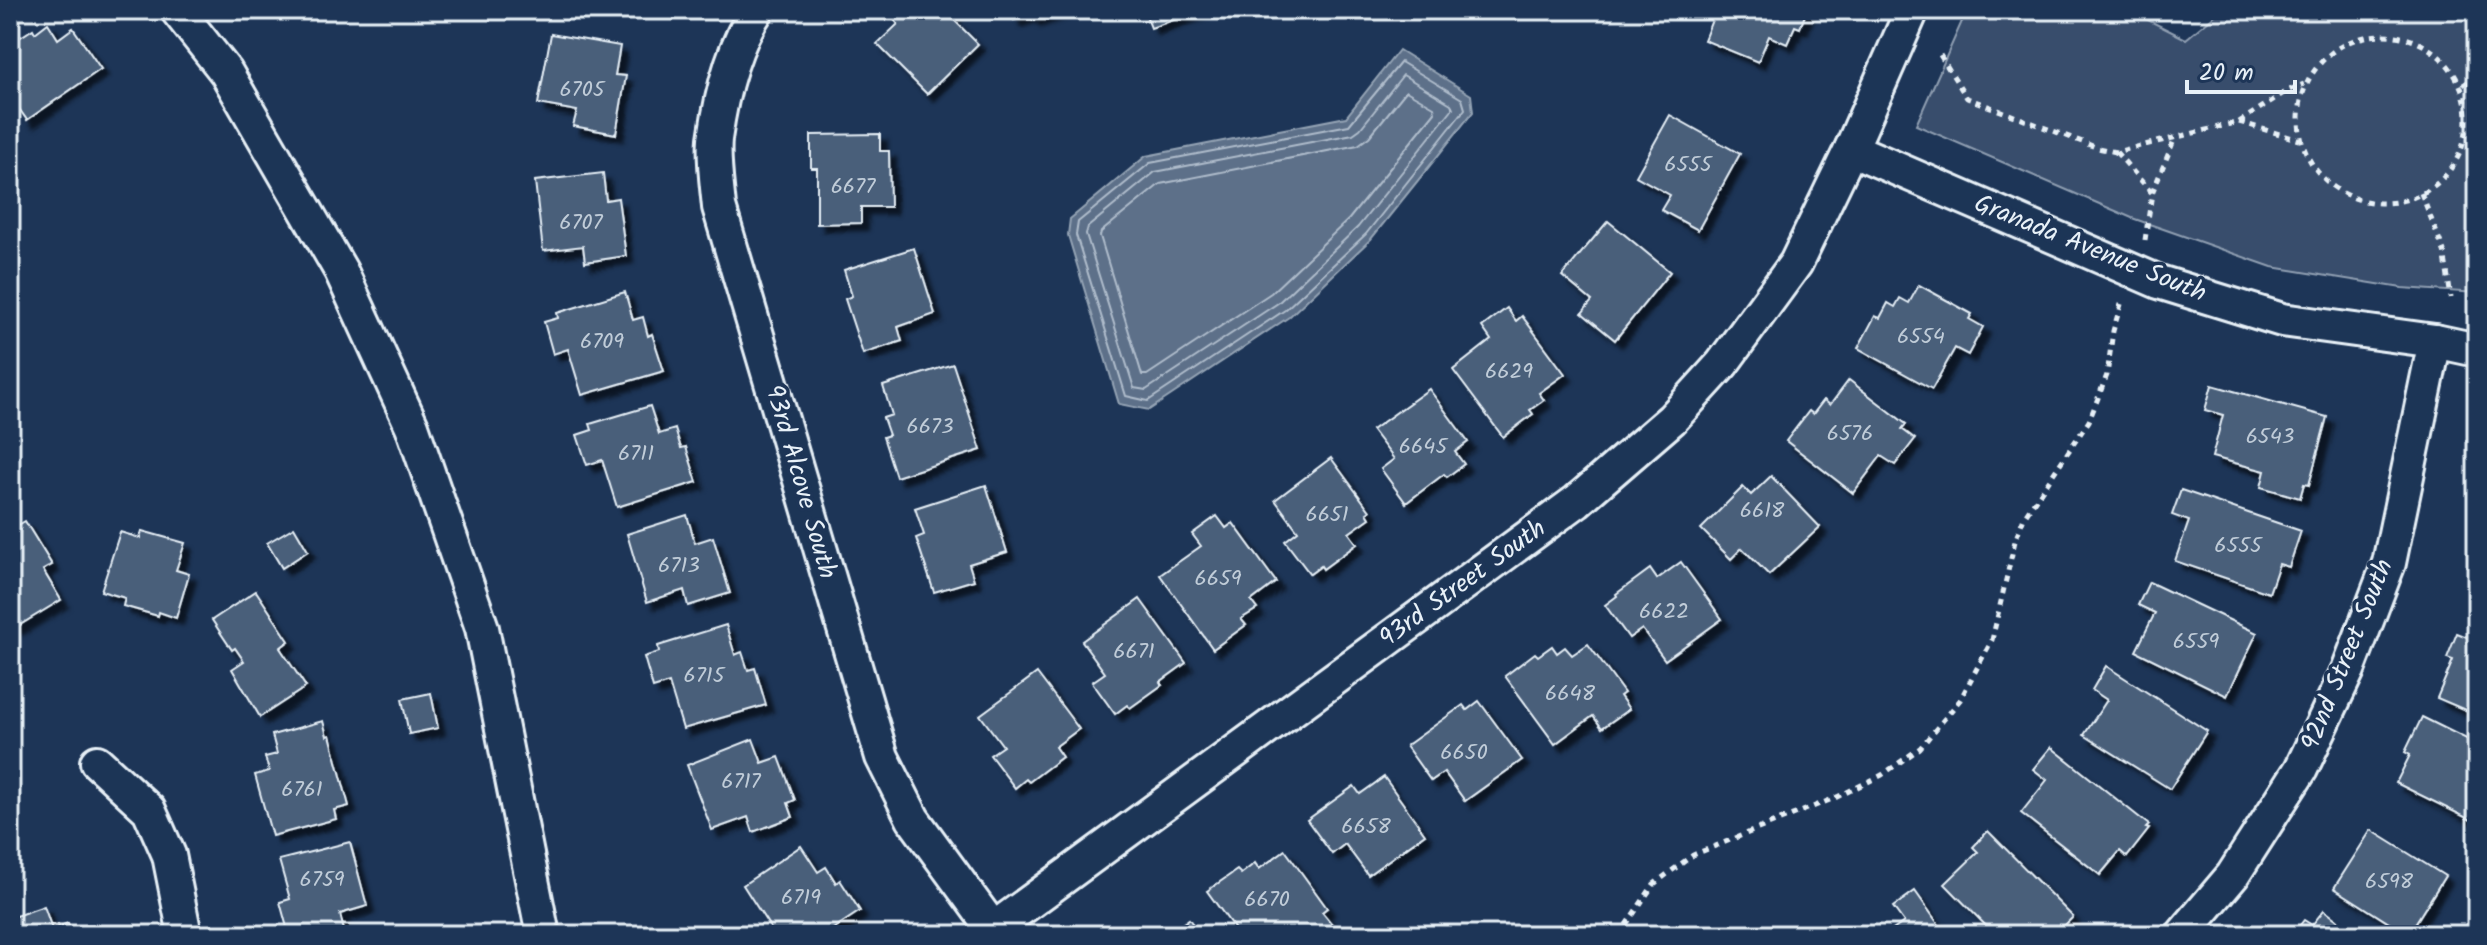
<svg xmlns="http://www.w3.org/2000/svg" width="2487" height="945" viewBox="0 0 2487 945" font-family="Kalam,sans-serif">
<defs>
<filter id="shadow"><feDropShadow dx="7" dy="7" stdDeviation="2" flood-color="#0009"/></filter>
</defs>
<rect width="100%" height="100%" fill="#1d3557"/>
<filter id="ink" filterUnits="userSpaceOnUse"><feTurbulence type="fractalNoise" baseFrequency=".0125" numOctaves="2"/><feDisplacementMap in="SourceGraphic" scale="16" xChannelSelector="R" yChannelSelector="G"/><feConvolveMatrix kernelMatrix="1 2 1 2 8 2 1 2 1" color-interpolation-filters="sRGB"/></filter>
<g filter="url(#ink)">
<polygon fill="#374d6c" stroke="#909fb2" stroke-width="2" points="1967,10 2128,10 2186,39 2221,10 2477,10 2477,293 2402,288 2272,267 2132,218 1916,125"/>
<polygon fill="#5d7089" stroke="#95a4b5" stroke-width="2" points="1399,50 1471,95 1473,112 1371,239 1289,317 1149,410 1119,404 1068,235 1070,219 1146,156 1346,117"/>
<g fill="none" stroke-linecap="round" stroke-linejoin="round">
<g stroke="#b0bdcc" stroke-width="2">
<polygon points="1401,62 1462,99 1465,109 1366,234 1285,310 1148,401 1126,396 1076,235 1078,222 1150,163 1349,125"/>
<polygon points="1403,75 1451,104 1453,108 1358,227 1278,303 1146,390 1134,388 1086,234 1088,227 1155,172 1353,134 1360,129"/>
<polygon points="1406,91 1434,107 1435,112 1349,219 1271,293 1147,375 1142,375 1100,236 1101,232 1160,184 1358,145 1369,137"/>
</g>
</g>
<g fill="#495e7a" stroke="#e8f1f8" stroke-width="2" filter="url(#shadow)">
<polygon points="894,10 957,10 951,17 978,44 927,94 877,44 898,24 889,14"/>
<polygon points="1011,10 1062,10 1033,20 1031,14 1014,20"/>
<polygon points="1144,10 1201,10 1151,28"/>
<polygon points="1716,10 1807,10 1800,28 1795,26 1787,44 1769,36 1758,62 1704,40"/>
<polygon points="48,23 58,39 73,28 101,69 27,120 10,96 10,44 33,29 35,33"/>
<polygon points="551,34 620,46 615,75 626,76 616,134 573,126 577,111 538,104"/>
<polygon points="1670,115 1740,154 1698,230 1661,210 1670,195 1636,176"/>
<polygon points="880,134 880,151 889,151 890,207 861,207 861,223 817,224 817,168 811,168 811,135"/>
<polygon points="603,173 606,200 618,198 626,256 585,262 583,246 543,251 535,181"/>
<polygon points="1608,221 1670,272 1615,340 1582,313 1592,301 1562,276"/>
<polygon points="914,248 935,314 898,327 902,341 863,354 845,299 852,296 844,270"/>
<polygon points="1919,285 1972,314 1969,319 1983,327 1968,355 1955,348 1932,389 1858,348 1875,316 1880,318 1888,303 1895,307 1900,298 1909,303"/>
<polygon points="625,292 633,320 643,317 648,336 652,334 664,371 582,395 568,349 553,354 544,322 558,318 557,313"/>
<polygon points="1507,308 1516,321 1522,316 1565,374 1539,393 1544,400 1530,410 1533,414 1503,437 1453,370 1491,340 1482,327"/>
<polygon points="953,364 981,450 896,477 883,437 889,435 883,418 892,415 883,386"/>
<polygon points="1849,380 1906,424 1902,429 1915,439 1895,465 1881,456 1853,493 1786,441 1809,411 1813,414 1824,400 1830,405"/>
<polygon points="2212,385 2327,417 2309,485 2304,484 2300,498 2261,487 2265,471 2212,457 2223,415 2205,410"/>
<polygon points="1429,389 1468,442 1455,452 1464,464 1447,477 1444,474 1406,503 1381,469 1394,459 1372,430"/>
<polygon points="650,406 659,434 675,429 681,448 686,447 697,482 617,507 602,460 587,465 577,435 592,430 590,424"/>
<polygon points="1331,458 1370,511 1367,513 1370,518 1349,533 1357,544 1323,569 1321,566 1310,574 1285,541 1298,531 1275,500"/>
<polygon points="1771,476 1820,527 1769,575 1742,548 1731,559 1701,529 1743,487 1751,495"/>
<polygon points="986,485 1007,552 969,564 974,580 934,592 916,538 924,535 915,508"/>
<polygon points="2181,490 2301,531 2289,567 2279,564 2269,593 2175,561 2189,521 2172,515"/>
<polygon points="687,515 695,543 713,537 730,593 688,606 684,590 647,602 627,534"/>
<polygon points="1217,516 1226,528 1233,523 1276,582 1251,601 1257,609 1241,619 1246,625 1213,649 1160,575 1201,546 1192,534"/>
<polygon points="25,521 52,565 43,570 61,600 15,628 10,623 10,530"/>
<polygon points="294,527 308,551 282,568 267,543"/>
<polygon points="142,531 185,543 176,570 189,574 176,618 159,612 158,616 123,606 125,598 101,591 120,532 140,538"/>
<polygon points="1681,562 1722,619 1665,660 1642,629 1629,638 1605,605 1617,596 1616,594 1650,569 1657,579"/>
<polygon points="2149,582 2257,633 2227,696 2136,651 2155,613 2138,605"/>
<polygon points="256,591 289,641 280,648 306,687 260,717 232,669 244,661 235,648 232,650 212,620"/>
<polygon points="1140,599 1186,663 1160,682 1162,685 1130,708 1127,705 1115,714 1092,682 1105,673 1082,641"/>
<polygon points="726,625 735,655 742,652 748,670 755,668 766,705 683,729 669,683 653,688 644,657 659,652 658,646"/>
<polygon points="2457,633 2477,641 2477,715 2437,698 2453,660 2447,658"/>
<polygon points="1588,644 1624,693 1620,696 1629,709 1602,728 1593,716 1555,744 1505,676 1535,653 1538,656 1552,646 1557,653 1565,647 1572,655"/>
<polygon points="2106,666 2207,731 2170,789 2084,735 2107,700 2092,690"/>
<polygon points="1037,673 1079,729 1055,747 1062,757 1029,782 1026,779 1015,788 990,755 1003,746 980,715"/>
<polygon points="431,693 438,728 409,734 402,699"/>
<polygon points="1479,701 1522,760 1465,801 1444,772 1431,781 1406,746 1463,705 1467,710"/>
<polygon points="2422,717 2477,744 2477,823 2396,783 2410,755 2405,752"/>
<polygon points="323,721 327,736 330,735 349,806 334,810 336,819 272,836 255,775 269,771 265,757 277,754 272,735"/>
<polygon points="753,739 762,763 779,757 795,800 788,803 793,817 753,832 748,817 712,830 687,765"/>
<polygon points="2051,747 2149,825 2146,828 2149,829 2127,857 2120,851 2100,875 2021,813 2047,780 2033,769"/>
<polygon points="1384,777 1425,834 1368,875 1345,844 1332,854 1307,820 1354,786 1360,794"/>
<polygon points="2371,830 2445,876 2408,935 2334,888"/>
<polygon points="1988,831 2073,917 2055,935 1995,935 1945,884 1978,852 1973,847"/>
<polygon points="350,842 367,906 340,914 345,935 289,935 280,902 290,899 279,860"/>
<polygon points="801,846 818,872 826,867 836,883 840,880 860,911 824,935 775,935 743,885"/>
<polygon points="1285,850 1327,908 1322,912 1332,924 1317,935 1297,935 1295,932 1290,935 1239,935 1207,891 1237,870 1241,874 1255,863 1259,869"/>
<polygon points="1915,891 1946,935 1886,935 1904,922 1893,907"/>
<polygon points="44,906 52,929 68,923 72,935 10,935 10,918"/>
<polygon points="2324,910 2357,935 2293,934 2304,920 2312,925"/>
<polygon points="1189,919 1201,935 1167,935"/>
</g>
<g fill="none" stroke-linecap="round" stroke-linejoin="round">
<defs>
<g id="minor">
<polyline points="177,10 226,72 341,271 412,426 482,628 543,935"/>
<path d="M757,10C733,46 721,95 715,139C713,160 717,185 719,207L882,757L913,819L993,929"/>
<polyline points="1851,149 2159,282 2282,320 2435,341 2477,350"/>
<polyline points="97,762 149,810 169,855 185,935"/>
<polyline points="985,935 1577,501 1672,419 1722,364 1796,263 1851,149 1912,10"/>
<polyline points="2182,935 2233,875 2301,769 2348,670 2389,563 2435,341"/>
</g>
</defs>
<use href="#minor" stroke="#e8f1f8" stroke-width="38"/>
<g stroke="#e8f1f8" stroke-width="5" stroke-dasharray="6 6" stroke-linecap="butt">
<circle cx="2383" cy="119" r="84"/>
<polyline points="1940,55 1967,98 2098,148 2116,152 2239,122 2287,91 2304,84"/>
<polyline points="2463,85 2477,76"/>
<polyline points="2239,122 2300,140"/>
<polyline points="2116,152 2152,193"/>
<polyline points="2421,193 2444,251 2451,298"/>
<polyline points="2145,240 2152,193 2175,138"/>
<polyline points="1619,935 1654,884 1693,855 1835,798 1882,775 1920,748 1960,700 1992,640 2015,541 2024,517 2089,421 2107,375 2113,331 2122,301"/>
</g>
<use href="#minor" stroke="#1d3557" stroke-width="32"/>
</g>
</g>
<g text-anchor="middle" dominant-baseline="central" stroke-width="7" stroke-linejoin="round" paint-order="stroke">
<g font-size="22" fill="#c0ccd8">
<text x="582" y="90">6705</text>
<text x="1688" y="165">6555</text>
<text x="853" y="187">6677</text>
<text x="581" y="223">6707</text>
<text x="1921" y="337">6554</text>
<text x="602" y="342">6709</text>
<text x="1509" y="372">6629</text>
<text x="930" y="427">6673</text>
<text x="1850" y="434">6576</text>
<text x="2270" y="437">6543</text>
<text x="1423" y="447">6645</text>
<text x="636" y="454">6711</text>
<text x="1762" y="511">6618</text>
<text x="1327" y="515">6651</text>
<text x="2238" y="546">6555</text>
<text x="679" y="566">6713</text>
<text x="1218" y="579">6659</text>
<text x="1664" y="612">6622</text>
<text x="2196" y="642">6559</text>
<text x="1134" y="652">6671</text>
<text x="704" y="676">6715</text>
<text x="1570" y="694">6648</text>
<text x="1464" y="753">6650</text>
<text x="741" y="782">6717</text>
<text x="302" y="790">6761</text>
<text x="1366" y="827">6658</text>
<text x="322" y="880">6759</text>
<text x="2389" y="882">6598</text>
<text x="801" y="898">6719</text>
<text x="1267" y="900">6670</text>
</g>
<g font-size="26" fill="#e8f1f8" stroke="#1d3557">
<text transform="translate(2090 249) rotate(22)">Granada Avenue South</text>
<text transform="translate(800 482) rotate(74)">93rd Alcove South</text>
<text transform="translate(1463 584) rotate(-36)">93rd Street South</text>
<text transform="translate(2348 655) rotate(-68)">92nd Street South</text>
</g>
</g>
<rect width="2487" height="945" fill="none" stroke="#1d3557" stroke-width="40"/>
<rect x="20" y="20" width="2447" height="905" fill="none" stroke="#e8f1f8" stroke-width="3" filter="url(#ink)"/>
<path d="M2187 80v12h108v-12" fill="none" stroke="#e8f1f8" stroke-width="4"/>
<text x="2199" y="80" font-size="24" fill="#e8f1f8" stroke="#1d3557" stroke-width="6" paint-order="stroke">20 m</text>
</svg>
